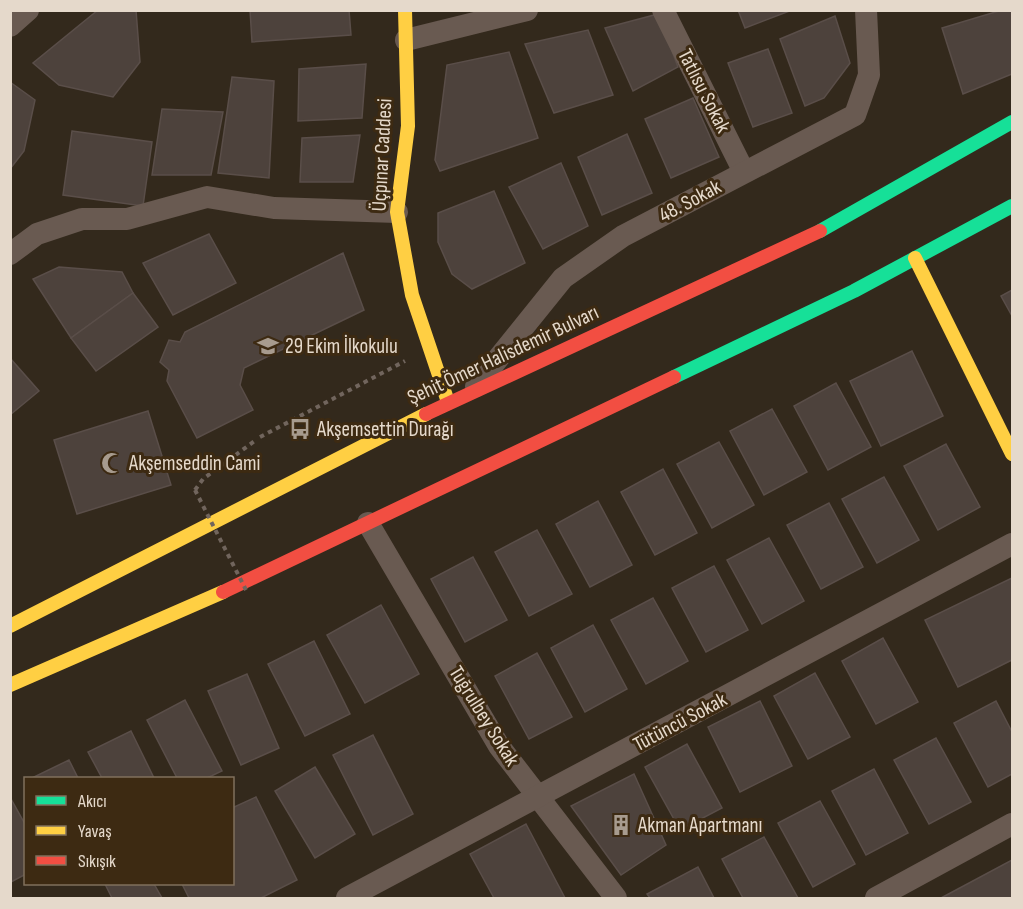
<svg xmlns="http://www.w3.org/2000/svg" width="1023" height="909" viewBox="0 0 1023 909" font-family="'Sofia Sans Condensed',sans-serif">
<rect width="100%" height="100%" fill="#33291c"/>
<g fill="#4d423c" stroke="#5a4e49" stroke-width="1.5">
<polygon points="98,10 136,10 140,62 113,97 59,85 33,63"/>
<polygon points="250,10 349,10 351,35 252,42"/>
<polygon points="738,10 792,10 745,28"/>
<polygon points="1002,10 1012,10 1012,74 963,94 942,28"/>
<polygon points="658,14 678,67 633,91 605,28"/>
<polygon points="835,16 850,63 824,98 805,106 780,39"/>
<polygon points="588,30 613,95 554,113 525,44"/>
<polygon points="768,49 792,113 753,127 728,63"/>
<polygon points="509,52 538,138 440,171 435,160 447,65"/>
<polygon points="366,64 362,118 298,121 299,69"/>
<polygon points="232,77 274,81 269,178 218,173"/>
<polygon points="10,82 35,100 24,151 10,169"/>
<polygon points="693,98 719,157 671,178 645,119"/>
<polygon points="162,109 223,112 211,175 152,175"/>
<polygon points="72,131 152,142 143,206 63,195"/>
<polygon points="627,134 652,193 602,215 578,157"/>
<polygon points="360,135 353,182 300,182 302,138"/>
<polygon points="561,163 588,226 543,249 509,187"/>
<polygon points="494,191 525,263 472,289 452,274 438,242 438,213"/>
<polygon points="209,234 236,283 173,315 143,263"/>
<polygon points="343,253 364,310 244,368 240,385 253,410 197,438 167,381 169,370 160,362 169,340 180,342 185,332"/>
<polygon points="59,267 122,272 133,293 71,338 33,279"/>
<polygon points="1012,290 1012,316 1001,296"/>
<polygon points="133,293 158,327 96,371 71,338"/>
<polygon points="912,351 943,416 881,446 850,381"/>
<polygon points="10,358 39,391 10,415"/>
<polygon points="836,383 871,447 828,470 794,406"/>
<polygon points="772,409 807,472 764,495 730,431"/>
<polygon points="148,411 171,485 77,514 54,440"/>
<polygon points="719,442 754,505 712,528 677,464"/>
<polygon points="946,444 980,507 938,530 904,466"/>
<polygon points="663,469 697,533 655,555 621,492"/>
<polygon points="884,477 919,540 877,563 842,499"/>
<polygon points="598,501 632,565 590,587 556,524"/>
<polygon points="829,503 863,567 821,589 787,525"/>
<polygon points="537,530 572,594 529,616 495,552"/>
<polygon points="769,538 804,601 762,624 727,560"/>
<polygon points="473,557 507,620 465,642 431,579"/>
<polygon points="714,566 748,630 706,652 672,588"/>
<polygon points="1012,578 1012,660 958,687 925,620"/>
<polygon points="653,598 688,661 646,684 611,620"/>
<polygon points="381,605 419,674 365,703 327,635"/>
<polygon points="593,625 627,689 585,712 551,648"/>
<polygon points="883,638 918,702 876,724 842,661"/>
<polygon points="314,641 350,714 305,736 268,664"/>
<polygon points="537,653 572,717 529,739 495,676"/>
<polygon points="815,673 850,737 808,759 774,696"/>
<polygon points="247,674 279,748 241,765 208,691"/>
<polygon points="185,700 222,771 207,778 177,778 147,720"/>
<polygon points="760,701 792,766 740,792 708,727"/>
<polygon points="996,701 1012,732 1012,774 988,787 954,723"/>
<polygon points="131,731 154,778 102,778 88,752"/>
<polygon points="373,735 413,814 373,835 333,755"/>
<polygon points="936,738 971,802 929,824 894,760"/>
<polygon points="687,744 722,808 680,830 645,767"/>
<polygon points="69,760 78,778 32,778"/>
<polygon points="315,767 355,834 315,858 275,791"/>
<polygon points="874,769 908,833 866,855 832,791"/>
<polygon points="634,774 666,845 621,875 571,806"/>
<polygon points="10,797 26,826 26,874 11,882"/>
<polygon points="256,797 297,880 261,898 189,898 182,884 232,884 232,808"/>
<polygon points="820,801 855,864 813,887 778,823"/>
<polygon points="526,824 565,898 494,898 470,854"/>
<polygon points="764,837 798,898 743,898 722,859"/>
<polygon points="1012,860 1012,898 941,898"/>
<polygon points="698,867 714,898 650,898 647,894"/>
<polygon points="105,884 154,884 162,898 112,898"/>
</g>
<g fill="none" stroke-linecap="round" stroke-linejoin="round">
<g stroke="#71655d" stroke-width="4" stroke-dasharray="4.5 4.5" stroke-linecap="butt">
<polyline points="260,437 405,361"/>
<polyline points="195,490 203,479 256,440"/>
</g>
<g stroke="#695a51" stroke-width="22">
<polyline points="663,10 744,172"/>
<polyline points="10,26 28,10"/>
<polyline points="406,40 527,10"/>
<polyline points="10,254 37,234 82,219 127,219 207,197 274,208 397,212"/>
<polyline points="476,386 563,278 623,236 855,115 869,75 866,10"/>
<polyline points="368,523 499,746 616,898"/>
<polyline points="347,898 1012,544"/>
<polyline points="876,898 1012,824"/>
</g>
<g stroke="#16e098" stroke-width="14">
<polyline points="820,231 1012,122"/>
<polyline points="674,377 854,291 1012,206"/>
</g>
<g stroke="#ffcf43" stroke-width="14">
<polyline points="405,10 408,126 397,212 412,295 448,402"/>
<polyline points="915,258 1012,454"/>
<polyline points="10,626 426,414"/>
<polyline points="10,685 223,592"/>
</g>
<g stroke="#f24e42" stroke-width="14">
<polyline points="426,414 820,231"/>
<polyline points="223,592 674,377"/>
</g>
<polyline stroke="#71655d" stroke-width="4" stroke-dasharray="4.5 4.5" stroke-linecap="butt" points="195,490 246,590"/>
</g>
<defs>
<symbol id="school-bare" viewBox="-9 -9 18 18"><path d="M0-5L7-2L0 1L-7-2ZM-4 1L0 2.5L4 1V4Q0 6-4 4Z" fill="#a79b8e" stroke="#3d2a12" stroke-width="2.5" paint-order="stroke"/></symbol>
<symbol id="bus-bare" viewBox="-9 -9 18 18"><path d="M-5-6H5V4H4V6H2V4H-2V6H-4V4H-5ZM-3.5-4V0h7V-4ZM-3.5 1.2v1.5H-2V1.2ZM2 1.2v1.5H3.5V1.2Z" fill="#a79b8e" stroke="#3d2a12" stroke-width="2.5" paint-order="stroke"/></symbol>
<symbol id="mosque-bare" viewBox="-9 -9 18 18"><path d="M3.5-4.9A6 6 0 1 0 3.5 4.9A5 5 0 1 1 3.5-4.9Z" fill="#a79b8e" stroke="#3d2a12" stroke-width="2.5" paint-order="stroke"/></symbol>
<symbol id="building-bare" viewBox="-9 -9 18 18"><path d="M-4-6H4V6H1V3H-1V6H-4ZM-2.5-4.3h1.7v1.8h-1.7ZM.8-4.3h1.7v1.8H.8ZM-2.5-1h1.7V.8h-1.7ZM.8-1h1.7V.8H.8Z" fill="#a79b8e" stroke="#3d2a12" stroke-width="2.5" paint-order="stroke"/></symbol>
</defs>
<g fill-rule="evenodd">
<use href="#school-bare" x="253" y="331" width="30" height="30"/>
<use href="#bus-bare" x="285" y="414" width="30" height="30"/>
<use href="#mosque-bare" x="97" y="448" width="30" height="30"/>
<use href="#building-bare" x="606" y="810" width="30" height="30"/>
</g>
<g text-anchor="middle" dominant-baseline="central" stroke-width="6" stroke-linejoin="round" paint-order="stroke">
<g font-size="21" fill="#e5d9cb" stroke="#3d2a12">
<text transform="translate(704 91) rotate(63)">Tatlısu Sokak</text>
<text transform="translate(382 155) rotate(-87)">Üçpınar Caddesi</text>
<text transform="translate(690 201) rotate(-28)">48. Sokak</text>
<text transform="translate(503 355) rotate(-25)">Şehit Ömer Halisdemir Bulvarı</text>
<text transform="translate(484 716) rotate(58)">Tuğrulbey Sokak</text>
<text transform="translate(680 722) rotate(-28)">Tütüncü Sokak</text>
</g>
<g font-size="21" fill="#e5d9cb" stroke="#3d2a12" text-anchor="start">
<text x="285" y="346">29 Ekim İlkokulu</text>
<text x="317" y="429">Akşemsettin Durağı</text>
<text x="129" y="463">Akşemseddin Cami</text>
<text x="638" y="825">Akman Apartmanı</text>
</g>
</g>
<rect width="1023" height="909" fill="none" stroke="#e5d9cb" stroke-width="24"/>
<rect x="24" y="777" width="210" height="108" fill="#3d2a12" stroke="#80705c" stroke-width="1.5"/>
<rect x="36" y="796" width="30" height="9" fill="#16e098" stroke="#80705c" stroke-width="1.5"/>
<text x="78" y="807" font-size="18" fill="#e5d9cb">Akıcı</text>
<rect x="36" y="826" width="30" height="9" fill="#ffcf43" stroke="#80705c" stroke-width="1.5"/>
<text x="78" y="837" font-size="18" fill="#e5d9cb">Yavaş</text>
<rect x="36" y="856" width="30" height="9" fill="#f24e42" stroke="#80705c" stroke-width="1.5"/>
<text x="78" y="867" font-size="18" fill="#e5d9cb">Sıkışık</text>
</svg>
